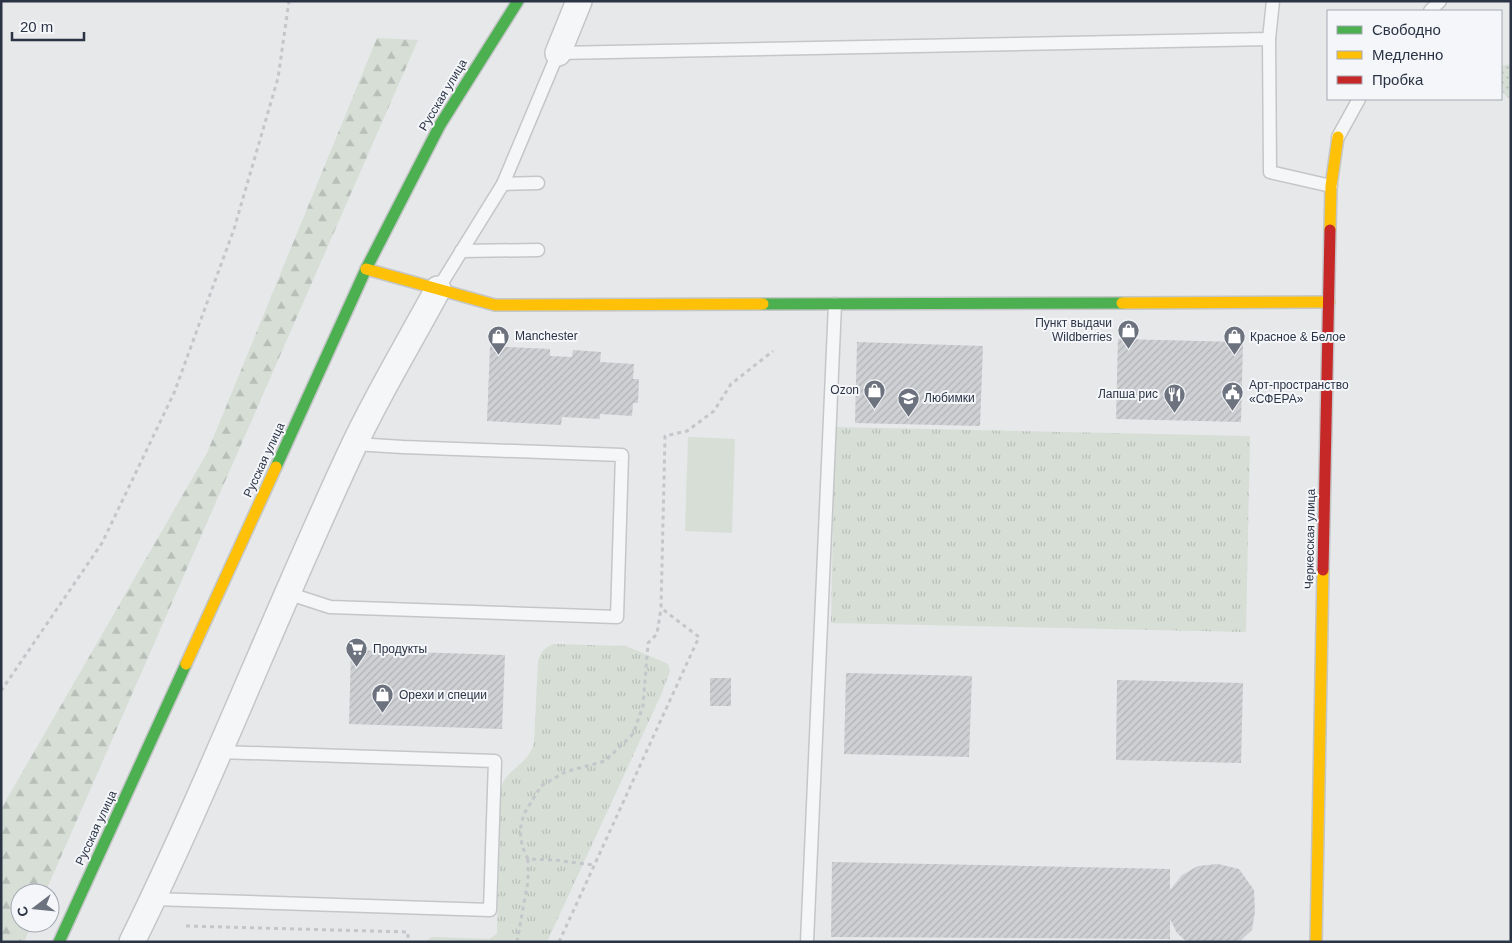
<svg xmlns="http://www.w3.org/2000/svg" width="1512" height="943" viewBox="0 0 1512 943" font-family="Arial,sans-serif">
<defs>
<pattern id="grass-dots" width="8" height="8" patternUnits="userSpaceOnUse" patternTransform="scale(1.25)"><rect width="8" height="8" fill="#d6ded6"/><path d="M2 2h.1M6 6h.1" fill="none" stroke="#b8bfb9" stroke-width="1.8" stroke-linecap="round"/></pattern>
<pattern id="forest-firs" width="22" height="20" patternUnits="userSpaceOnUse" patternTransform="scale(1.25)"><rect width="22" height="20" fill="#d6ded6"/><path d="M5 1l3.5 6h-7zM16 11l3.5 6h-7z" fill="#b8bfb9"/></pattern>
<pattern id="park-tufts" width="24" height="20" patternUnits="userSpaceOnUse" patternTransform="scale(1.25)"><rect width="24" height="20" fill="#d6ded6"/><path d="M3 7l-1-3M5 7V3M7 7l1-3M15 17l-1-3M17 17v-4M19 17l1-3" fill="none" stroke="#b8bfb9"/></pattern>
<pattern id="building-hatch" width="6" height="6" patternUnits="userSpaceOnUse" patternTransform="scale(1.25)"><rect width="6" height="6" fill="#ced0d3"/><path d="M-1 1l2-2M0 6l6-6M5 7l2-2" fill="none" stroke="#b1b3b6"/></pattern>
</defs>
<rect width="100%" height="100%" fill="#e6e8ea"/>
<polygon fill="url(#grass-dots)" points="1511,64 1511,100 1501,91 1501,66"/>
<polygon fill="url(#forest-firs)" points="377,38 418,40 45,893 20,893 20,923 32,923 24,942 1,942 1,809 207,453"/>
<g fill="url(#park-tufts)">
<polygon points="835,427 1250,436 1246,632 831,623"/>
<path d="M553,644L626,646L668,664L670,671L661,695L547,942H424L432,937H438L489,939L497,934L501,788C506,768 528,766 534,743L538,662C540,653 544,648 553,644Z"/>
</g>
<polygon fill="#d6ded6" points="688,437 735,439 732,533 685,531"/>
<g fill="url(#building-hatch)">
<polygon points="1118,339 1243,342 1241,422 1116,419"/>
<polygon points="857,342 983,346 980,426 855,423"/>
<polygon points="490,346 550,349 550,356 572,357 573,350 601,352 600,362 634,364 633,379 639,379 638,403 633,403 632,416 600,414 600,419 562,417 561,425 487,421"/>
<polygon points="351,650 505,655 502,729 349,724"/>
<polygon points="846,673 972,676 969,757 844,754"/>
<rect x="710" y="678" width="21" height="28"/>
<polygon points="1117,680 1243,683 1241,763 1116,760"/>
<polygon points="832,862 1170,869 1170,890 1182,875 1198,866 1218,864 1239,869 1254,890 1255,911 1252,930 1239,942 1187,942 1177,933 1170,919 1170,939 831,937"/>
</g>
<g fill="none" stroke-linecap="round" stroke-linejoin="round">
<defs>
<g id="lane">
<polyline points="1273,1 1269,39 1270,172 1331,186"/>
<polyline points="1430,11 1440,1"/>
<polyline points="1338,137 1359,99"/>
<polyline points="503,184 538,183"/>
<polyline points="461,251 538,250"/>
<polyline points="438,289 503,184 558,53 1269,39"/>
<polyline points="287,593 330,607 617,617 622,455 403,447 355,444"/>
<polyline points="153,899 490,910 495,761 220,752"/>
<polyline points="807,942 835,304"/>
</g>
<g id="street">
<polyline points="558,53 579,1"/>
<path d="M132,942C212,779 277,609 354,445C379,392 410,341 438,289"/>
</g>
<g id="fast">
<polyline points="763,304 1122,303"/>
<polyline points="276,467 366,269 440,125 518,1"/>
<polyline points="59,942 186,664"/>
</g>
<g id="slow">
<polyline points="1330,230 1331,186 1338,137"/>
<polyline points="366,269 495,305 763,304"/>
<polyline points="1122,303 1329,302"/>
<polyline points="186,664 276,467"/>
<polyline points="1316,942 1323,570"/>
</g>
<polyline id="jam" points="1323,570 1330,230"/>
</defs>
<use href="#lane" stroke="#c4c6c8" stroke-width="15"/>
<use href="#street" stroke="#c4c6c8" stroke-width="28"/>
<use href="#fast" stroke="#c4c6c8" stroke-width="14"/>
<use href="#slow" stroke="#c4c6c8" stroke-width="14"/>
<use href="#jam" stroke="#c4c6c8" stroke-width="14"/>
<g stroke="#c5c6ca" stroke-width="3" stroke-dasharray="4 4" stroke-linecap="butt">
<polyline points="1,691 102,543 174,393 234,229 278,78 289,1"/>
<polyline points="528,859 522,846 520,830 524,814 541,786 565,772 605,761 633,734 643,706 648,643 657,634 661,608"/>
<polyline points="186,926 408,932 408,942"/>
<polyline points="517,942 528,881 528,859 555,860 594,865"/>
<polyline points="559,942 699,637 661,608 665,436 687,431 714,411 731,384 773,351"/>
</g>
<use href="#lane" stroke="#f5f6f7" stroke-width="12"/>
<use href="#street" stroke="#f5f6f7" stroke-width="25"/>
<use href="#fast" stroke="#4caf50" stroke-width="11"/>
<use href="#slow" stroke="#ffc107" stroke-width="11"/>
<use href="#jam" stroke="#c62828" stroke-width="11"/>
</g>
<defs>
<symbol id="shop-pin" viewBox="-11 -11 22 30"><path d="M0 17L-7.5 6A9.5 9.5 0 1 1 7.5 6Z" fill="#6c737f" stroke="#f4f6f9"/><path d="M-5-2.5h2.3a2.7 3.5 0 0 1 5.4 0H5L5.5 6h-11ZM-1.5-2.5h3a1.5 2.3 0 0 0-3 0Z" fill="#fff"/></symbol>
<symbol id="civic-pin" viewBox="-11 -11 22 30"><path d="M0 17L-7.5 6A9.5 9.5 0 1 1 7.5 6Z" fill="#6c737f" stroke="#f4f6f9"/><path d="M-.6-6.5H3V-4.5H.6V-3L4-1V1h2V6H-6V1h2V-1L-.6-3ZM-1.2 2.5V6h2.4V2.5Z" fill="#fff"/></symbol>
<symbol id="restaurant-pin" viewBox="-11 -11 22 30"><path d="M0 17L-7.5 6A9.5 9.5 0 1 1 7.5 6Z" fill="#6c737f" stroke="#f4f6f9"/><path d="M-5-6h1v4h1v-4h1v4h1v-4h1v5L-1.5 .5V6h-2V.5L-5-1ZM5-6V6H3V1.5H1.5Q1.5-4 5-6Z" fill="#fff"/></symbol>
<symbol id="school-pin" viewBox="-11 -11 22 30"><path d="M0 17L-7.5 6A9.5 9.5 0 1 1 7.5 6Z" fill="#6c737f" stroke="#f4f6f9"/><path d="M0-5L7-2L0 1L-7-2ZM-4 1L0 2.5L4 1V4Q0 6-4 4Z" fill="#fff"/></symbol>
<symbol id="supermarket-pin" viewBox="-11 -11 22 30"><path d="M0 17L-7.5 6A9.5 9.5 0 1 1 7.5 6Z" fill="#6c737f" stroke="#f4f6f9"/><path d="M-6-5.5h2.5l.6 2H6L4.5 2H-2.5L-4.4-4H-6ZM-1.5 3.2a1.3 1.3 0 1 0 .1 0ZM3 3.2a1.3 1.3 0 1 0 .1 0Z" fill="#fff"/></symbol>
</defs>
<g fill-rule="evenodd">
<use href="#shop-pin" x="1116" y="318" width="25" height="34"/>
<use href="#shop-pin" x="486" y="324" width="25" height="34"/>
<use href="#shop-pin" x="1222" y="324" width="25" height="34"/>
<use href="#shop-pin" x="862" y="378" width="25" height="34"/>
<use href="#civic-pin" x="1220" y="380" width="25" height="34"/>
<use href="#restaurant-pin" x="1162" y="382" width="25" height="34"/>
<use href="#school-pin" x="896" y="386" width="25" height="34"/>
<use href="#supermarket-pin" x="344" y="636" width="25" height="34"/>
<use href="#shop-pin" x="370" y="682" width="25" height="34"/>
</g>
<g text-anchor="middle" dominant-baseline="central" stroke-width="4" stroke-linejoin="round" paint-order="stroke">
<g font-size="12" fill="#2b3445" stroke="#f4f6f9">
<text transform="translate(443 95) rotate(-59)">Русская улица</text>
<text transform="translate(264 460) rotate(-65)">Русская улица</text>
<text transform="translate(1310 539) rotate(-89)">Черкесская улица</text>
<text transform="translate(96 828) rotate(-65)">Русская улица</text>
</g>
<g font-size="12" fill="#2b3445" stroke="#f4f6f9" text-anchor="start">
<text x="1112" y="323" text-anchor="end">Пункт выдачи<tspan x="1112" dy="14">Wildberries</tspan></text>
<text x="515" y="336">Manchester</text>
<text x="1250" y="337">Красное &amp; Белое</text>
<text x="1249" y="385">Арт-пространство<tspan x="1249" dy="14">«СФЕРА»</tspan></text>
<text x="859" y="390" text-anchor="end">Ozon</text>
<text x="1158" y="394" text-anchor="end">Лапша рис</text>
<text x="924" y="398">Любимки</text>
<text x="373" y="649">Продукты</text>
<text x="399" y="695">Орехи и специи</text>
</g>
</g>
<rect width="1512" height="943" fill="none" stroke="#2b3445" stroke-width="5"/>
<rect x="1327" y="10" width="175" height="90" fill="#f4f6f9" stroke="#a4a8b1"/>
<rect x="1337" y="26" width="25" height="8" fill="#4caf50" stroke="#a4a8b1"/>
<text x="1372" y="35" font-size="15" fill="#2b3445">Свободно</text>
<rect x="1337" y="51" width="25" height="8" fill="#ffc107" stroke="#a4a8b1"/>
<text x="1372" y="60" font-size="15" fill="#2b3445">Медленно</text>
<rect x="1337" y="76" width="25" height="8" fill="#c62828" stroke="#a4a8b1"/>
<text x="1372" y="85" font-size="15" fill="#2b3445">Пробка</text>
<g transform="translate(35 908) rotate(254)"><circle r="24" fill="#f4f6f9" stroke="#a4a8b1"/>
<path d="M0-4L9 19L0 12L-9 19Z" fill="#6c737f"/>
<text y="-8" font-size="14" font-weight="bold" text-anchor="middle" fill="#2b3445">С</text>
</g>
<path d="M12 32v8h72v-8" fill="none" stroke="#2b3445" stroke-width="2.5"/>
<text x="20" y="32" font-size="15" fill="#2b3445" stroke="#f4f6f9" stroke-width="4" paint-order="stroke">20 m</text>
</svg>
